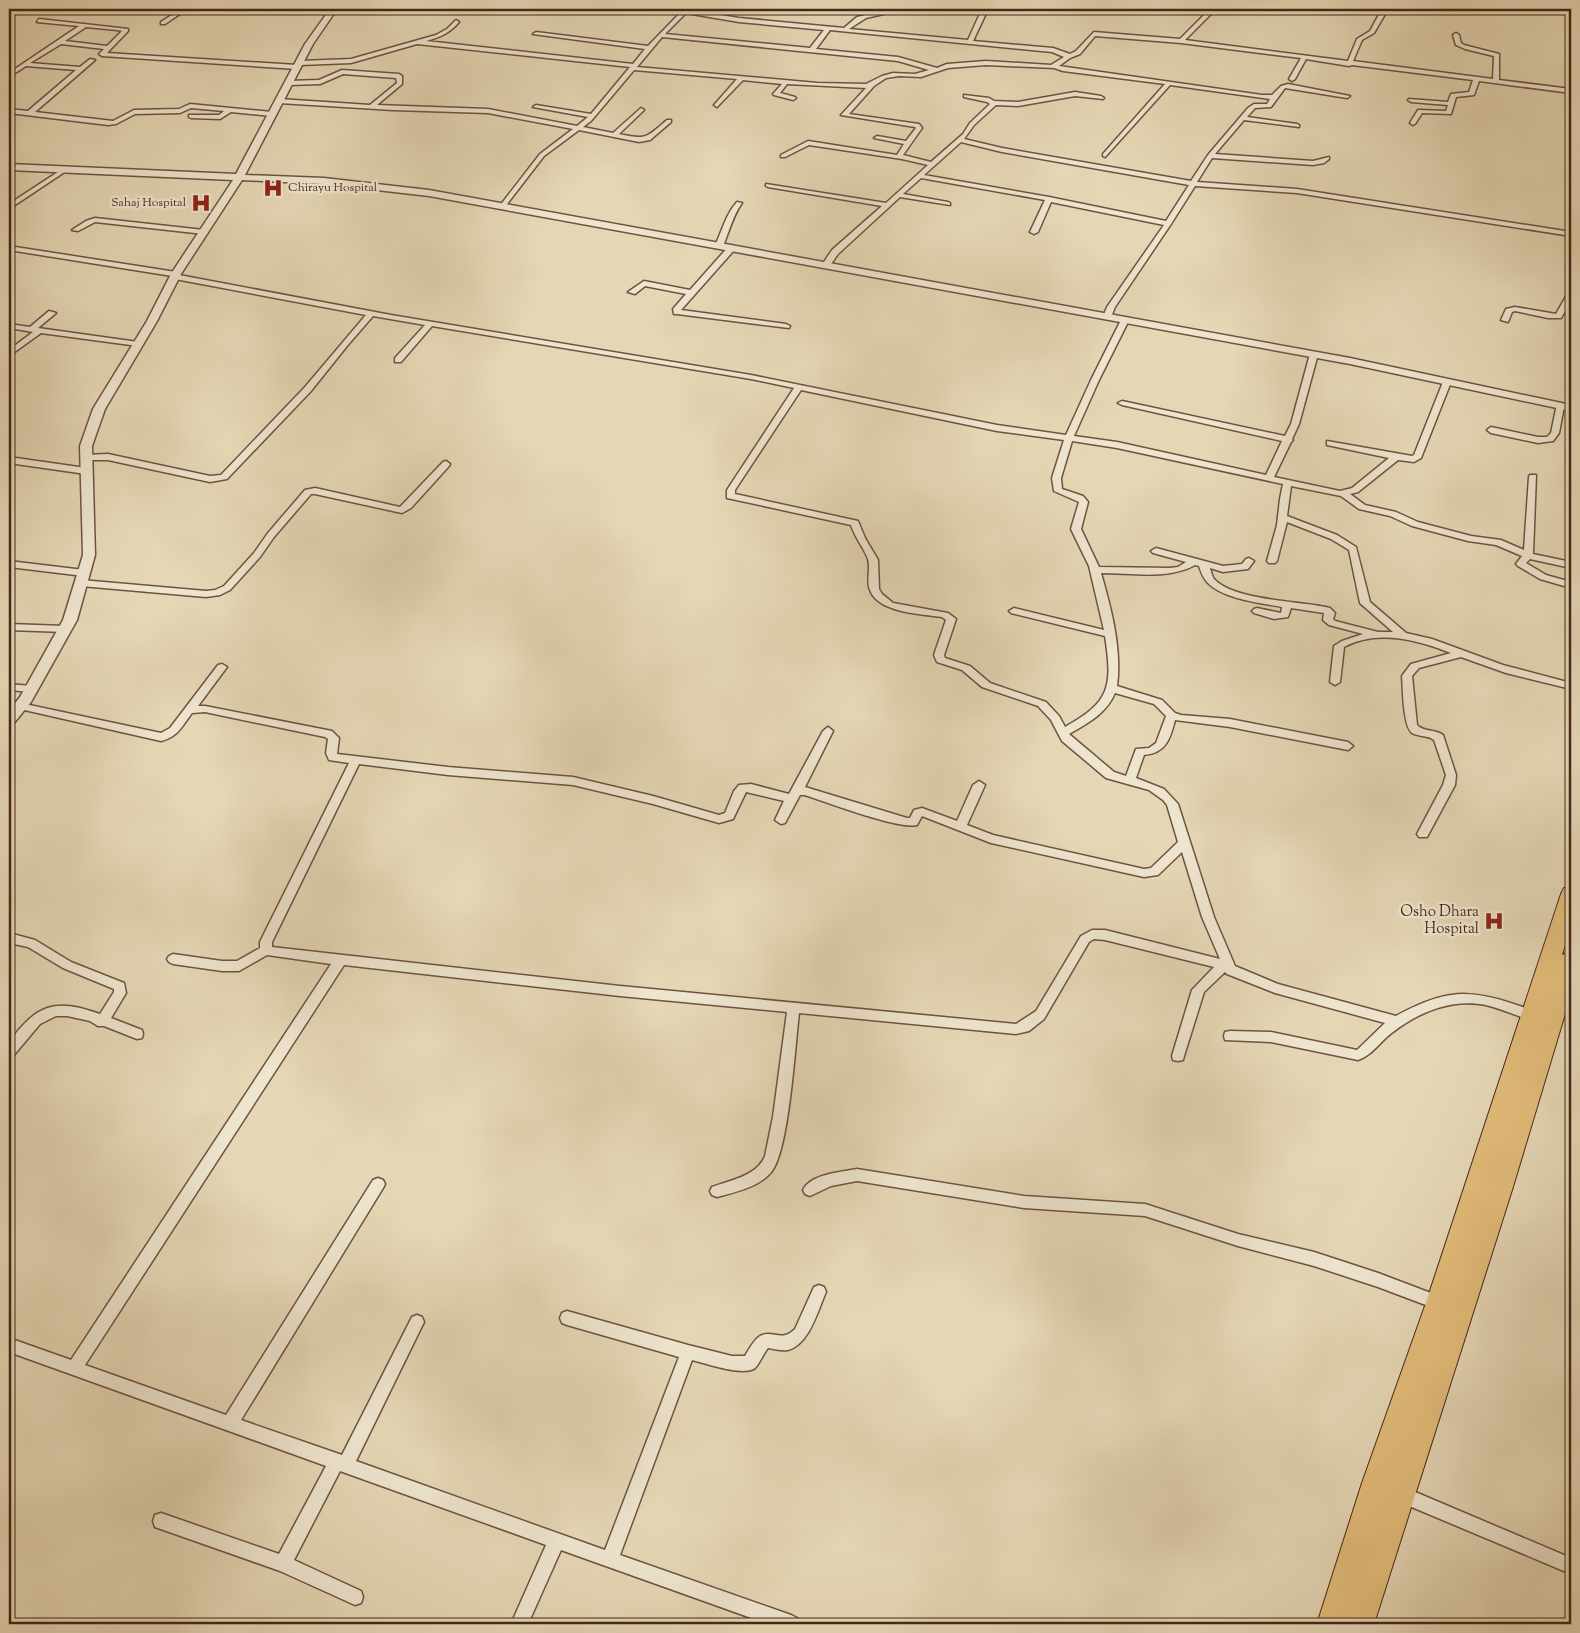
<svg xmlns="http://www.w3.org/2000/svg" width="1580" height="1633" viewBox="0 0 1580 1633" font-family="'Sorts Mill Goudy',serif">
<rect width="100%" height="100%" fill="#e5d7b5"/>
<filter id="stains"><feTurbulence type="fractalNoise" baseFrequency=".004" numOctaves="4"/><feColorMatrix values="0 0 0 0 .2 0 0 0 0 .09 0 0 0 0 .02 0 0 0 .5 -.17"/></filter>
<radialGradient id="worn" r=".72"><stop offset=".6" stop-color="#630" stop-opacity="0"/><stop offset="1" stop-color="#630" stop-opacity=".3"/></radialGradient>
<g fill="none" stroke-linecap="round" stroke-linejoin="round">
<defs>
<g id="minor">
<polygon points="181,9 187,9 165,24 161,24 161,22"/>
<polygon points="277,9 303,9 333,12 330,14"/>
<polygon points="490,9 496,9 498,11 493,12"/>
<path d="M667,9H690L689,10L739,18L844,28L857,17L891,9L888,13L866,18L849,29L968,40L982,9H988L973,41L1053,48L1070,54L1076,51L1094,32L1180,39L1210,9H1216L1185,40L1348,61L1357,39L1370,31L1382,9H1388L1374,33L1362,40L1353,61L1493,79L1494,56L1465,49L1456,45L1453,35L1456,33L1459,35L1461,43L1464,45L1499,54V80L1571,89V93L1479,81L1474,95L1456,97L1451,114L1422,113L1415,124L1413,125L1410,123L1418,110L1446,111L1448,105L1411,102L1408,100L1409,99L1448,102L1451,94L1469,92L1473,80L1352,65L1349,66L1306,59L1295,79L1292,81L1289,79L1301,58L1181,43L1095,36L1080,54L1070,58L1059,66L1262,95H1272L1281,86L1288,84L1350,96L1347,98L1285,88L1271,107L1255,108L1247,117L1297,124L1299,125V127L1244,120L1215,154L1313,161L1329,157V159L1324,163L1313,165L1212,158L1197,182L1297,189L1571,232V236L1297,193L1195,186L1171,224L1115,307L1111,317L1107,319L1103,317L1107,307L1164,225L1051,202L1038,232L1034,234L1030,232L1045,200L921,178L903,194L948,202L950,203V205L900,197L838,254L829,267H823L822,265L832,250L882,206L768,187L766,186V184L886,203L928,165L902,159L809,145L785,157H781V155L808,141L897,155L904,144L874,138L877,136L906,141L916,128L915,127L841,115L866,88L787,84L780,93L795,97L796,98L793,100L774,95L773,94L782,84L743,80L717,107L714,105L715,104L737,79L634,70L591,121L583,127L613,133L641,108L644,110L643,111L619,134C647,140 646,138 667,120H671V122L650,140L639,142L579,130L544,156L504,208L502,209L499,207L540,154L573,129L488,113L393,110L279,103L276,101L279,99L370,105L397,83L396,78L343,74L320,84L289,85L286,83L289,81L319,80L342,70L399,74L402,76V84L377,105L488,109L577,126L588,117L533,107L536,105L591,114L630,67L417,44L351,63L300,65L297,63L300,61L351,59L436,35L447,29L456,20L459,22C450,33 440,37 426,41L633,64L645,49L533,34L536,32L648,46L681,12ZM686,13L739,22L824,30L810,48L665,34ZM830,30L1052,52L1064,57L1051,65L986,61L947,64L937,68L898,57L816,49ZM662,37L898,61L929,70L915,74L893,73L882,76L866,84L817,83L637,67ZM986,65L1054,68L1063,71L1165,84L1103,154V156L1105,157L1170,85L1270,99L1267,104H1254L1248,108L1208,155L1191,181L1002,148L964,139L974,125L996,105L1018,106L1075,96L1103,99L1104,98L1101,96L1075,92L1018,102L994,101L989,98L964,95V97L987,102L990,104L970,123L963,134L931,162L903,155L922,128L919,124L849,114L874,86L886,78L899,76L921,77L948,68ZM961,142L1002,152L1189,185L1166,221L1049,197L924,175Z"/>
<path d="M39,19L128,29V31L107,53L297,65L300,67L297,69L102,56L99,54L104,49L61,44L30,63L80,67L90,59L95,60L35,112L113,121L134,110L179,109L190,104L272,112L275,114L272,116L231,112L220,119L191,118L189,117V115H219L224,111L191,108L180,113L135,114L116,124L108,125L9,113V109L28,111L76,70L26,66L9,77V73L79,26L37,22ZM86,27L117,30L122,31L107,46L65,41Z"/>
<polygon points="64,168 66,169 66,171 9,209 9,204"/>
<path d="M737,202L742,203C733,215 729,232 723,246L716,248L715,246C722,231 726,214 737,202Z"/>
<polygon points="95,218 204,230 208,232 204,234 95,222 78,231 72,230 86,221"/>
<path d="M9,246L176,272H179V275L391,315L751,375L997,425L1066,435L1091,380L1121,320L1125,318L1129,320L1099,380L1074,436L1117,442L1266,475L1282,441L1122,405L1118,403L1122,401L1285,436L1291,424L1310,354L1314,352L1318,354L1299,424L1292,439L1293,440L1291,442L1274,477L1340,491L1352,488L1389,458L1327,445V441L1412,456L1414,455L1443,382L1450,380L1451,382L1421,458L1414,462L1398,460L1358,492L1350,494L1365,505L1396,512L1418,522L1471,536L1501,540L1524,550L1529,477L1530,475H1536L1533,554L1571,562V568L1530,559L1526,563L1546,575L1571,582V588L1540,579L1518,566L1516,564L1522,556L1496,545L1468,541L1412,526L1390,516L1359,509L1341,496L1291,486L1287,516L1337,535L1356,547L1370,602L1406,633L1432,639L1503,665L1571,683V689L1506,673L1461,657L1419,668L1412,676L1417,725C1424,732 1435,729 1443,735L1456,775L1455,785L1427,837H1419L1417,834L1443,785L1446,775L1434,740C1428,735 1419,737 1412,733C1403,726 1403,688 1402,676L1411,664L1451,653C1417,640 1378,629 1344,647L1340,682L1335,685L1330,682L1334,646L1342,641L1363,634L1329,625L1323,620L1324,613L1291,608L1288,617L1274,619L1254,613L1252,611L1254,609L1257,608L1281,613L1282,607C1261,603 1223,599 1208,583C1203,578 1201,572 1199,566L1195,565C1168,580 1131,573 1101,573C1111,608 1122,649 1117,686L1162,700L1175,713L1181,715L1230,719L1348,742L1353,746L1348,750L1230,727L1175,720C1170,739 1166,753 1144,755L1136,778L1164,789L1178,804L1214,917L1235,966L1278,984L1396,1016C1455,984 1477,991 1537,1012L1539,1016L1537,1020L1533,1021C1517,1016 1502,1009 1486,1005C1452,998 1419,1012 1393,1032C1380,1041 1373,1055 1358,1060L1271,1042L1225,1040L1224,1036L1225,1032L1230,1031L1271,1032L1357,1050L1385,1023L1275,993L1227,974L1225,972L1204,992L1184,1056L1183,1060L1178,1061L1173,1060L1172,1056L1192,990L1214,967L1105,940L1094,939L1089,942L1044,1019L1029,1031L1016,1034L799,1013C795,1046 789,1149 772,1171C760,1187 735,1192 717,1197L712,1195L710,1191L712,1187C731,1180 757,1176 765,1156L773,1117L787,1012L620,996L344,965L85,1365L226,1415L373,1180L378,1178L383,1180L385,1184L383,1188L241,1420L342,1455L412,1317L417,1315L422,1317L424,1322L356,1461L605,1550L679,1357L567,1325L562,1323L560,1318L562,1313L567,1311L688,1345L732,1356H745C749,1349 754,1340 760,1336C773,1329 781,1343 795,1329L814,1287L819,1285L824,1287L826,1292C818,1310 809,1345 788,1350C782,1351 775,1349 768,1348C763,1354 760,1363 755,1368C744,1377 705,1363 692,1360L620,1555L791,1615L797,1618L800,1624H768L561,1550L528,1624H511L546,1545L340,1471L294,1560L361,1591L363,1597L361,1603L355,1605L280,1571L155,1527L153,1521L155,1515L161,1513L279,1554L326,1466L9,1352V1338L71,1360L331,964L267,955L239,971H222L173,964L169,962L167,959L169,956L173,954L222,961H237L260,948V942L349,763L329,760L326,753L328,739L325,737L205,712L192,713C182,726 178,737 161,741L20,709L15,706L16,704L20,703L161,733L170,728L218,665L222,664L227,667L198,706H205L332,731L339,738L337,754L448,767L573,777L653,796L719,815L725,813L734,791L739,785L751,784L789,794L823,731L828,727L833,731L805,787L907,818H910L914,810L922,808L957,821L973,785L979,781L985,785L967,825L993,835L1144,869L1151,868L1178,842L1167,805L1163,800L1149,790L1106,778L1062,741L1051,720L1038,706L982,687L962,670L937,662L934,655L946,620L942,617C922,614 878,613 870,590C866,581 871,569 868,559C864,548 855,538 851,525L727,498V490L794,388L751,379L432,326L401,362H395V358L425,325L373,316L347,346L311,391L227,479L210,482L108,460H86L83,459V455L108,454L210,476L221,475L305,387L366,315L175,279H172V276L9,250ZM801,390L997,431L1064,440L1052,478L1054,491L1079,502L1071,529L1089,566L1104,630L1014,608L1009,611L1011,613L1105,636C1113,687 1110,702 1065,727L1059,716L1046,702L990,683L970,666L945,658L944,655L956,619L948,613L893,603L882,594L879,589L878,560L865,538L858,521L735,494V490ZM1072,441L1117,448L1283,484L1280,499L1277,525L1267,561L1269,563H1275L1277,561L1287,522L1331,539L1349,550L1360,603L1393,632H1378L1335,621L1333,619L1335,613L1330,608C1302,601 1234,601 1214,579C1212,576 1211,572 1210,568L1223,572L1248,569L1254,561L1249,558L1246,559L1242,564L1223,566L1156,548L1151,551L1153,553L1186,562L1178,567L1170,568L1099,567L1081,529L1088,502L1083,496L1062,489L1061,478ZM1115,693L1154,704L1166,716L1156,743L1149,748L1136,749L1126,776L1114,772L1069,734C1088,723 1106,714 1115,693ZM359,764L448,775L573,785L653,804L719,823L733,819L746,792L784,801L775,820L781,824L785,823L800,795H805C826,802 900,830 917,825L922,816L991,843L1144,877L1158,875L1182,852L1202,917L1220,959L1105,930H1092L1081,936L1036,1011L1016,1024L620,986L272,947V942Z"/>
<polygon points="729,246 736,248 681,310 786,324 790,326 789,328 677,314 674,314 673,309 686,294 645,286 635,294 628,292 644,281 690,290"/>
<polygon points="1568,293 1571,293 1571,301 1561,318 1548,318 1515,311 1512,312 1508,322 1501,320 1506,309 1515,307 1556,314"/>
<polygon points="49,311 56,313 38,328 138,342 142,344 138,346 41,333 9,356 9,350 33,332 9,328 9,324 30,327"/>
<polygon points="1557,404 1560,404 1564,406 1559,433 1553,441 1538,443 1491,433 1487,430 1491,427 1538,437 1547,437 1551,433"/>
<polygon points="9,457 86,468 90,471 86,474 9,463"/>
<polygon points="446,461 450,464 449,466 411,508 402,513 315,494 311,494 274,537 260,557 230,590 220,595 206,597 81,586 76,583 81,580 206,591 215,590 224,586 254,553 268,533 305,490 315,488 400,507 443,462"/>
<polygon points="9,561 84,570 89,573 84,576 9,567"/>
<polygon points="9,624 65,626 70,629 65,632 9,630"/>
<polygon points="9,684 31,686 36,689 31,692 9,690"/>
<path d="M9,933L35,940L71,962L124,983L126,993L111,1018L142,1030L143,1034L142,1038L137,1039L104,1026H98L90,1021L67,1016H56L40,1024L14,1055L9,1056V1042C38,1004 54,998 100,1014L114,992V989L63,968L28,947L9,943Z"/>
<path d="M857,1169L1024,1196L1145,1204L1238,1234L1314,1252L1378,1273L1444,1298L1446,1303L1444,1308L1439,1310L1378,1287L1314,1266L1238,1246L1145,1216L1024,1208L857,1181L831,1186L810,1196L805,1194L803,1190C810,1174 842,1172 857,1169Z"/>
<polygon points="1401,1486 1571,1558 1571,1574 1395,1500 1393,1494 1395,1488"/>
</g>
<polygon id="tertiary" points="330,9 337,9 313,44 245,175 324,178 429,190 1350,358 1571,405 1571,411 1350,364 429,196 324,184 242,180 181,274 157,321 105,409 92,446 95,555 77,620 31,702 14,723 9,725 9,711 20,697 63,620 83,555 80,446 93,409 147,321 171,274 233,180 9,170 9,164 236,174 305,44"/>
<polygon id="trunk" points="1571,886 1571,926 1562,955 1571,951 1571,994 1512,1190 1374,1624 1317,1624 1362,1483 1426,1303 1561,894 1564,888"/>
</defs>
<use href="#minor" stroke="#6e5341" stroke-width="3"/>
<use href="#tertiary" stroke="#6e5341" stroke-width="3"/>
<use href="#trunk" stroke="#46271a" stroke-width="2"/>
<use href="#minor" fill="#eee5cf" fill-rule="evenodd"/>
<use href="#tertiary" fill="#eee5cf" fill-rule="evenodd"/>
<use href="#trunk" fill="#e2bc7a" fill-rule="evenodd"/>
</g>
<defs>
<symbol id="hospital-bare" viewBox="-9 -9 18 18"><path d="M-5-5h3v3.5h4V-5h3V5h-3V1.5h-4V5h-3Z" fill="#8f2418" stroke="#eee5cf" stroke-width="2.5" paint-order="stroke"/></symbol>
</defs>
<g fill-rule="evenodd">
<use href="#hospital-bare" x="259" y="174" width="28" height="28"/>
<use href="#hospital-bare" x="187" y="189" width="28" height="28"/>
<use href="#hospital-bare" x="1480" y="907" width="28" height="28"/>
</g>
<g text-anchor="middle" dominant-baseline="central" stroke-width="5" stroke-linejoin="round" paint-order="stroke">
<g font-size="12" fill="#46271a" stroke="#eee5cf" text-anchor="start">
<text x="288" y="188">Chirayu Hospital</text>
<text x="186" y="203" text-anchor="end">Sahaj Hospital</text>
</g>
<g font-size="15" fill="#46271a" stroke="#eee5cf" text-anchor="end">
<text x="1479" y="912">Osho Dhara<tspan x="1479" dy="17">Hospital</tspan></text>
</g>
</g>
<rect width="1580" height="1633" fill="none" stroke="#e5d7b5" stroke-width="30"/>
<rect x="10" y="10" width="1560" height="1613" fill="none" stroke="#46271a" stroke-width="2.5"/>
<rect x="15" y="15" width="1550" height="1603" fill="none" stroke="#46271a"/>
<rect width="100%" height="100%" filter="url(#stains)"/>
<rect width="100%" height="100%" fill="url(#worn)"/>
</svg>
